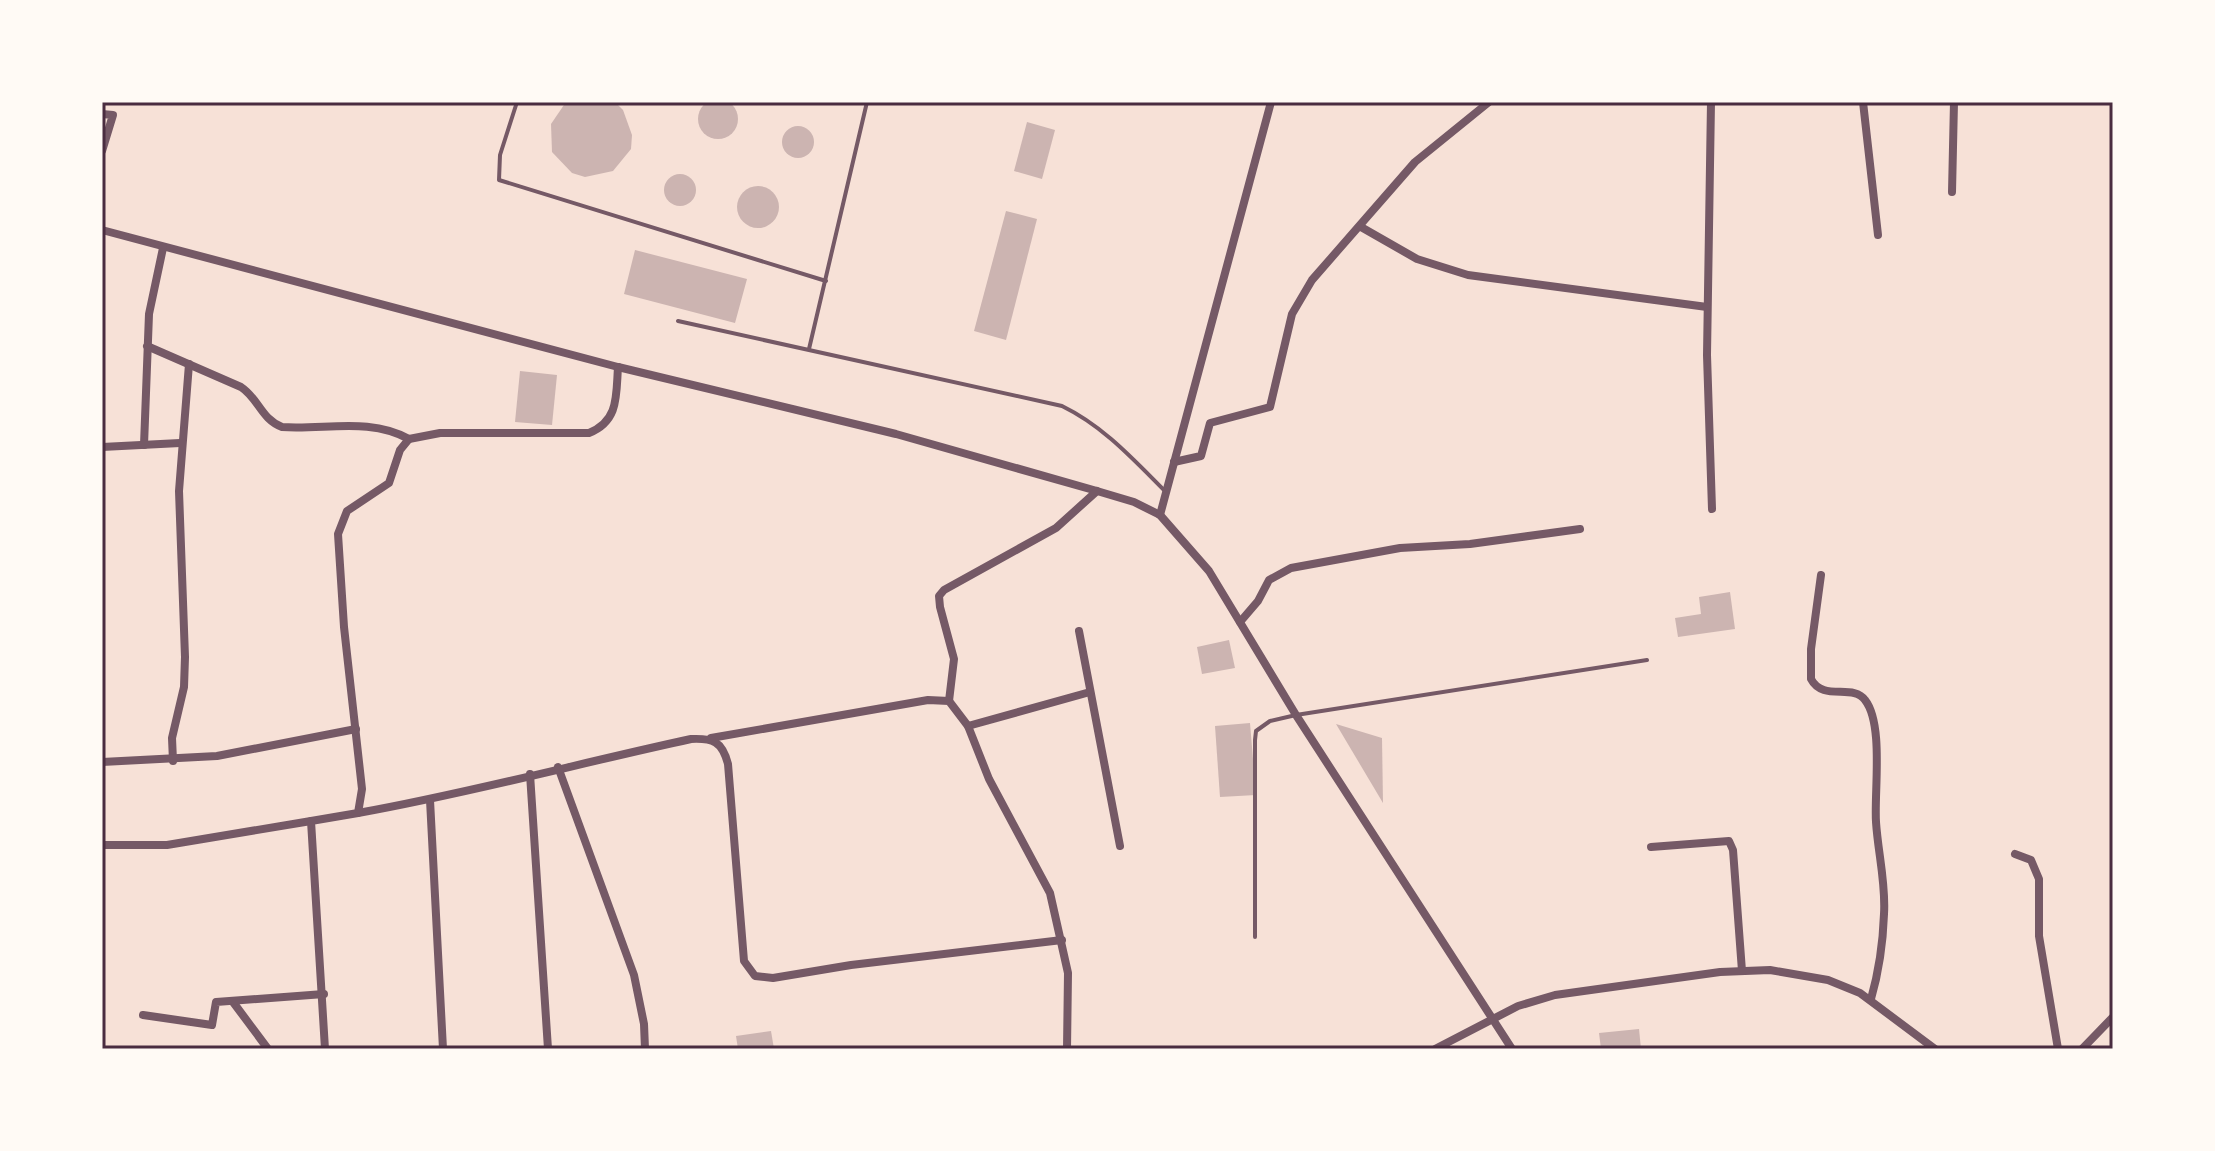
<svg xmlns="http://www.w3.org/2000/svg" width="2215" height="1151" viewBox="0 0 2215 1151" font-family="'IBM Plex Sans',sans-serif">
<rect width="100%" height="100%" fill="#f7e1d7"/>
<g fill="#ccb4b1">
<circle cx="718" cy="119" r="20"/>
<polygon points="566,102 615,102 623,110 632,135 631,149 613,171 585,177 572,173 552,152 551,124"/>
<polygon points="1027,122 1055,130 1042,179 1014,171"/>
<circle cx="798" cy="142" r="16"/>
<circle cx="680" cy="190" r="16"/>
<circle cx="758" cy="207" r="21"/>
<polygon points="1006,211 1037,219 1006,340 974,331"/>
<polygon points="635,250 747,279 735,323 624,294"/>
<polygon points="520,371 557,375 552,425 515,422"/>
<polygon points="1730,592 1735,629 1678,637 1675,618 1701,614 1699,597"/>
<polygon points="1229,640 1235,668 1202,674 1197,647"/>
<polygon points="1250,723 1256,795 1220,797 1215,726"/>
<polygon points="1336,724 1382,738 1383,803"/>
<polygon points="1639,1029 1641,1049 1601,1049 1599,1033"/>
<polygon points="771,1031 774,1049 738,1049 736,1036"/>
</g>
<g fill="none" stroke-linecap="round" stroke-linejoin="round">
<g stroke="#755966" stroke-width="4">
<polyline points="517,102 500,155 499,180 826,281"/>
<path d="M678,321L1062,406C1103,426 1132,458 1164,490"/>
<polyline points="809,349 867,102"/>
<polyline points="1255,937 1255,740 1256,731 1270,721 1296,715 1647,660"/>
</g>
<g stroke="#755966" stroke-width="8">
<polyline points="1711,102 1707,355 1712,509"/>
<polyline points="1863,102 1878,235"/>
<polyline points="102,114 113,115 102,151"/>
<polyline points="1952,192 1954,102"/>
<polyline points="1361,227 1417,259 1468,275 1707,307"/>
<polyline points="102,230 618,367 896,434 1097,491 1134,502 1160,515 1209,571 1296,715 1512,1049"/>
<path d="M147,346L241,387C259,399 261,419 282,427C325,430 370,417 409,439"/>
<polyline points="144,445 149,314 163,248"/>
<polyline points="102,447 180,443"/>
<polyline points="1174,462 1201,456 1210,423 1270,407 1292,314 1312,280 1415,162 1489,102"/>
<polyline points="1160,515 1271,102"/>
<path d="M1821,575L1811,649V679C1823,702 1853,683 1865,700C1884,724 1874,792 1876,822C1878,853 1886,883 1884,914C1883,943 1879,971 1871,999"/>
<polyline points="1240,622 1258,601 1269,580 1291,568 1400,548 1470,544 1580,529"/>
<polyline points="1079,631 1120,846"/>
<polyline points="949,701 954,659 940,607 939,596 944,590 1056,528 1097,491"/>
<polyline points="968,726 1090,692"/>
<polyline points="711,738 928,700 949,701 968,726 989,779 1050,893 1068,973 1067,1049"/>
<polyline points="173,761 172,738 184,687 185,657 179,491 189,364"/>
<polyline points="102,762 217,756 356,729"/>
<polyline points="558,767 634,975 644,1024 645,1049"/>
<polyline points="530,774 548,1049"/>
<polyline points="430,800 443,1049"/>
<path d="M358,813C470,793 580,763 691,739C713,738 722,741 728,764L744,961L755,976L773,978L851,965L1062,940"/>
<polyline points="102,845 167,845 311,821"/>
<polyline points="1651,847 1729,841 1733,850 1742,971"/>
<polyline points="2015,854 2031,860 2039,879 2039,936 2058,1049"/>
<polyline points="233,1002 268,1049"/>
<polyline points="143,1015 212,1025 216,1002 324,994"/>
<path d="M325,1049L311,821L358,813L362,789L344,627L338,534L347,511L389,483L400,450L409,439L440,433H589C619,421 616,396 618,367"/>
<polyline points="1435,1049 1518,1006 1555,995 1720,972 1770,970 1828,980 1860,993 1935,1049"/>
<polyline points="2082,1049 2113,1017"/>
</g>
</g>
<rect width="2215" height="1151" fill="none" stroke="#fffaf5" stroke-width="208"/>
<rect x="104" y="104" width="2007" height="943" fill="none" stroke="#4a2c40" stroke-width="3"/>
</svg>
